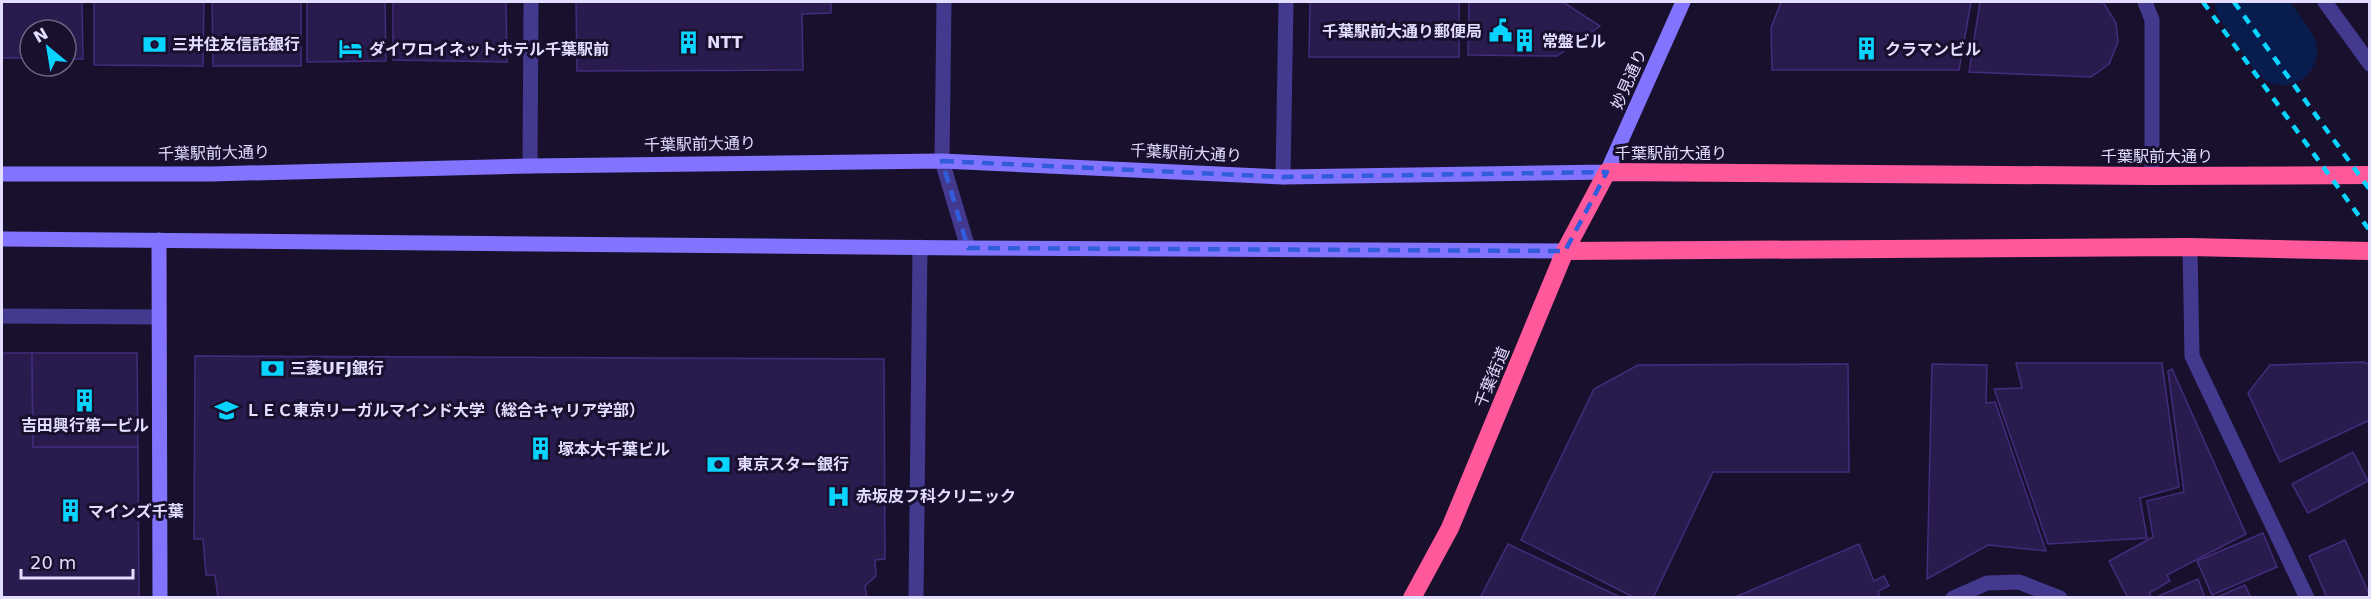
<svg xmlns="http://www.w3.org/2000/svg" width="2371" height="599" viewBox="0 0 2371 599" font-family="'DejaVu Sans','Noto Sans JP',sans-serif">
<rect width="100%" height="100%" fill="#18102d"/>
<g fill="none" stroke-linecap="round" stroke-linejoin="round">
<polyline stroke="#081c4e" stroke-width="68" points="2249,2 2283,51"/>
</g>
<g fill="#2a1b4f" stroke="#422c7c" stroke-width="1.5">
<polygon points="2,2 82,2 83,59 66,59 66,30 30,30 30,58 2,58"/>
<polygon points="94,2 204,2 203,66 94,65"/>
<polygon points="212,2 301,2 301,66 213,66"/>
<polygon points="307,2 385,2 386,61 307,62"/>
<polygon points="393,2 506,2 507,62 393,60"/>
<polygon points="576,2 831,2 831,13 802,14 803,70 577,71"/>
<polygon points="1310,2 1459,2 1459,57 1309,57"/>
<polygon points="1469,2 1563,2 1600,26 1557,56 1468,55"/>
<polygon points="1781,2 1971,2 1959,70 1772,70 1771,28"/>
<polygon points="1980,2 2103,2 2116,23 2118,42 2109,64 2091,77 1969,72"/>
<polygon points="2,353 32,353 33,447 138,447 139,598 2,598"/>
<polygon points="32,353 137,353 138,447 33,447"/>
<polygon points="195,356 884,359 885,559 875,560 876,576 865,586 867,598 218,598 215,575 206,575 203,539 194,539"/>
<polygon points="2364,362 2370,365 2370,420 2280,462 2248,393 2270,365"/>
<polygon points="2016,363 2162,363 2179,487 2140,498 2147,538 2048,544 1994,389 2022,388"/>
<polygon points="1848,364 1849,472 1713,472 1653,598 1635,598 1521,540 1594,389 1638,365"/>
<polygon points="1932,364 1987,365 1986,403 1995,402 2046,551 1988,545 1927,579"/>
<polygon points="2172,369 2246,534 2167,575 2170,581 2149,593 2152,598 2128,598 2109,561 2153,537 2147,501 2184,492 2168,371"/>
<polygon points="2353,452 2368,481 2308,513 2292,484"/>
<polygon points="2263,533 2277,567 2212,595 2197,561"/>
<polygon points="2345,540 2370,596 2370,598 2327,598 2309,556"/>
<polygon points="1508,544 1622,598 1480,598"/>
<polygon points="1859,544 1874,581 1884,576 1889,586 1878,591 1880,598 1733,598"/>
<polygon points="2198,579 2205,598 2154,598"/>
<polygon points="2245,585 2251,598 2215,598"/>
</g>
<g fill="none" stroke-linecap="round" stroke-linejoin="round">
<polyline stroke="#43398e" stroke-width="15" points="1283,177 1286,2"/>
<g stroke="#43398e" stroke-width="15">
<polyline points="944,2 942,161 968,248"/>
<polyline points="2145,2 2152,20 2152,176"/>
<polyline points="2325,2 2370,64"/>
<polyline points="530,166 531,2"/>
<polyline points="2190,247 2192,356 2307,598"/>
<polyline points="2,316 159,317"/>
<polyline points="916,598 920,247"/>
<polyline points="1953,598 1987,583 2019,582 2060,598"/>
</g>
<g stroke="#8274ff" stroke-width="15">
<polyline points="2,174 211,174 530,166 942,161 1283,177 1607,172 1683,2"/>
<polyline points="2,239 968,248 1565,251"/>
<polyline points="159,240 160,598"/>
</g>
<g stroke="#ff589b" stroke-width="18">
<polyline points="1565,251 2190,247 2370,251"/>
<polyline points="1412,598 1450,528 1565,251 1607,172 2152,176 2370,175"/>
</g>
<g stroke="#09d3ff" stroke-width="4.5" stroke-dasharray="9 8" stroke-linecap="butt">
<polyline points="2203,2 2370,231"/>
<polyline points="2234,2 2370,190"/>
</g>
</g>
<path fill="none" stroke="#315cdc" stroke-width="4.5" stroke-dasharray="12 8" stroke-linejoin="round" d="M942,161L1283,177L1607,172L1565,251L968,248Z"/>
<defs>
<symbol id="civic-bare" viewBox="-9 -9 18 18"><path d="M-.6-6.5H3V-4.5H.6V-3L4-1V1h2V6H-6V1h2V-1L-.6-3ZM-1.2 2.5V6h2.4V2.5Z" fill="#09d3ff" stroke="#18102d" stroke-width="2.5" paint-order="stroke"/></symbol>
<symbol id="building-bare" viewBox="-9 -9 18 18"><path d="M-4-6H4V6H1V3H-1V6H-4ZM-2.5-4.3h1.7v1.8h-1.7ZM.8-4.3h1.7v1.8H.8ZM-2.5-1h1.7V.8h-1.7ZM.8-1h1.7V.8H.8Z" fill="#09d3ff" stroke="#18102d" stroke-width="2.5" paint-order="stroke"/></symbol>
<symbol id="bank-bare" viewBox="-9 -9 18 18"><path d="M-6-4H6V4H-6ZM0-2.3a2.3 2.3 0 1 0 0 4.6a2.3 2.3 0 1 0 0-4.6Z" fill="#09d3ff" stroke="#18102d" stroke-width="2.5" paint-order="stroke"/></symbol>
<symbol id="hotel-bare" viewBox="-9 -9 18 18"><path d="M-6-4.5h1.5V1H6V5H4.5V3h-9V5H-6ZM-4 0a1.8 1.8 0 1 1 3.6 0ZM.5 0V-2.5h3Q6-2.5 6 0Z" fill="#09d3ff" stroke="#18102d" stroke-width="2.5" paint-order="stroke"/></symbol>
<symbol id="university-bare" viewBox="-9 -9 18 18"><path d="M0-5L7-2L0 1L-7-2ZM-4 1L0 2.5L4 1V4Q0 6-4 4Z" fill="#09d3ff" stroke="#18102d" stroke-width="2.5" paint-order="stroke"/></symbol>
<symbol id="hospital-bare" viewBox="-9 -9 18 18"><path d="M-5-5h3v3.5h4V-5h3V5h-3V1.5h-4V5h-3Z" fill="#09d3ff" stroke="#18102d" stroke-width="2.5" paint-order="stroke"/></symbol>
</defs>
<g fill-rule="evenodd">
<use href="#civic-bare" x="1484" y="14" width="33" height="33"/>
<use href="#building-bare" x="1508" y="24" width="33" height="33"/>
<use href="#building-bare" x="672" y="26" width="33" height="33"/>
<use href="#bank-bare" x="138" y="28" width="33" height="33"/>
<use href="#hotel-bare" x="334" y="32" width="33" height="33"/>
<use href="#building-bare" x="1850" y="32" width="33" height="33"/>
<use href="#bank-bare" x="256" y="352" width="33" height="33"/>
<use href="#building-bare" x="68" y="384" width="33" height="33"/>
<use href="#university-bare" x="210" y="394" width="33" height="33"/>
<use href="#building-bare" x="524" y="432" width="33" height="33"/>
<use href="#bank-bare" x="702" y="448" width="33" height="33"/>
<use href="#hospital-bare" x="822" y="480" width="33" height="33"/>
<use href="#building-bare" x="54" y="494" width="33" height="33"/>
</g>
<g text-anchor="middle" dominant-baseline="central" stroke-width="6" stroke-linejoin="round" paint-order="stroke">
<g font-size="16" font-weight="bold" fill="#e3ddff" stroke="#18102d" text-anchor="start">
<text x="1482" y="31" text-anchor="end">千葉駅前大通り郵便局</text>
<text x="1542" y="41">常盤ビル</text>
<text x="707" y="42">NTT</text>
<text x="172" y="44">三井住友信託銀行</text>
<text x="369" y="49">ダイワロイネットホテル千葉駅前</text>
<text x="1885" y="49">クラマンビル</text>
<text x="290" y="368">三菱UFJ銀行</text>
<text x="245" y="410">ＬＥＣ東京リーガルマインド大学（総合キャリア学部）</text>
<text x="85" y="425" text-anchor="middle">吉田興行第一ビル</text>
<text x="558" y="449">塚本大千葉ビル</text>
<text x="737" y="464">東京スター銀行</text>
<text x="856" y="496">赤坂皮フ科クリニック</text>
<text x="88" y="511">マインズ千葉</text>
</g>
<g font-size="16" fill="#e3ddff" stroke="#18102d">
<text transform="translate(1629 79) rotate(-66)">妙見通り</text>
<text transform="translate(700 144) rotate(-1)">千葉駅前大通り</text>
<text transform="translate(214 153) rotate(-1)">千葉駅前大通り</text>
<text transform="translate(1186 153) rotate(3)">千葉駅前大通り</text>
<text x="1671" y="153">千葉駅前大通り</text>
<text x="2157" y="156">千葉駅前大通り</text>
<text transform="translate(1492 377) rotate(-67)">千葉街道</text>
</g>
</g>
<rect width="2371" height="599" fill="none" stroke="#e3ddff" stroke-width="6"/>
<g transform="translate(48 48) rotate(330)"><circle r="28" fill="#18102d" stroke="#696281" stroke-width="1.5"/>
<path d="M0-4.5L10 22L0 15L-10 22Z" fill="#09d3ff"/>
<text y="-9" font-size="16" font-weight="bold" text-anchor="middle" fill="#e3ddff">N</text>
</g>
<path d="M21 569v9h112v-9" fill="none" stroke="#e3ddff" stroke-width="3"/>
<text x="30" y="569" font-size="18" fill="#e3ddff" stroke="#18102d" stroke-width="4.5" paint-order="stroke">20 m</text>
</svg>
